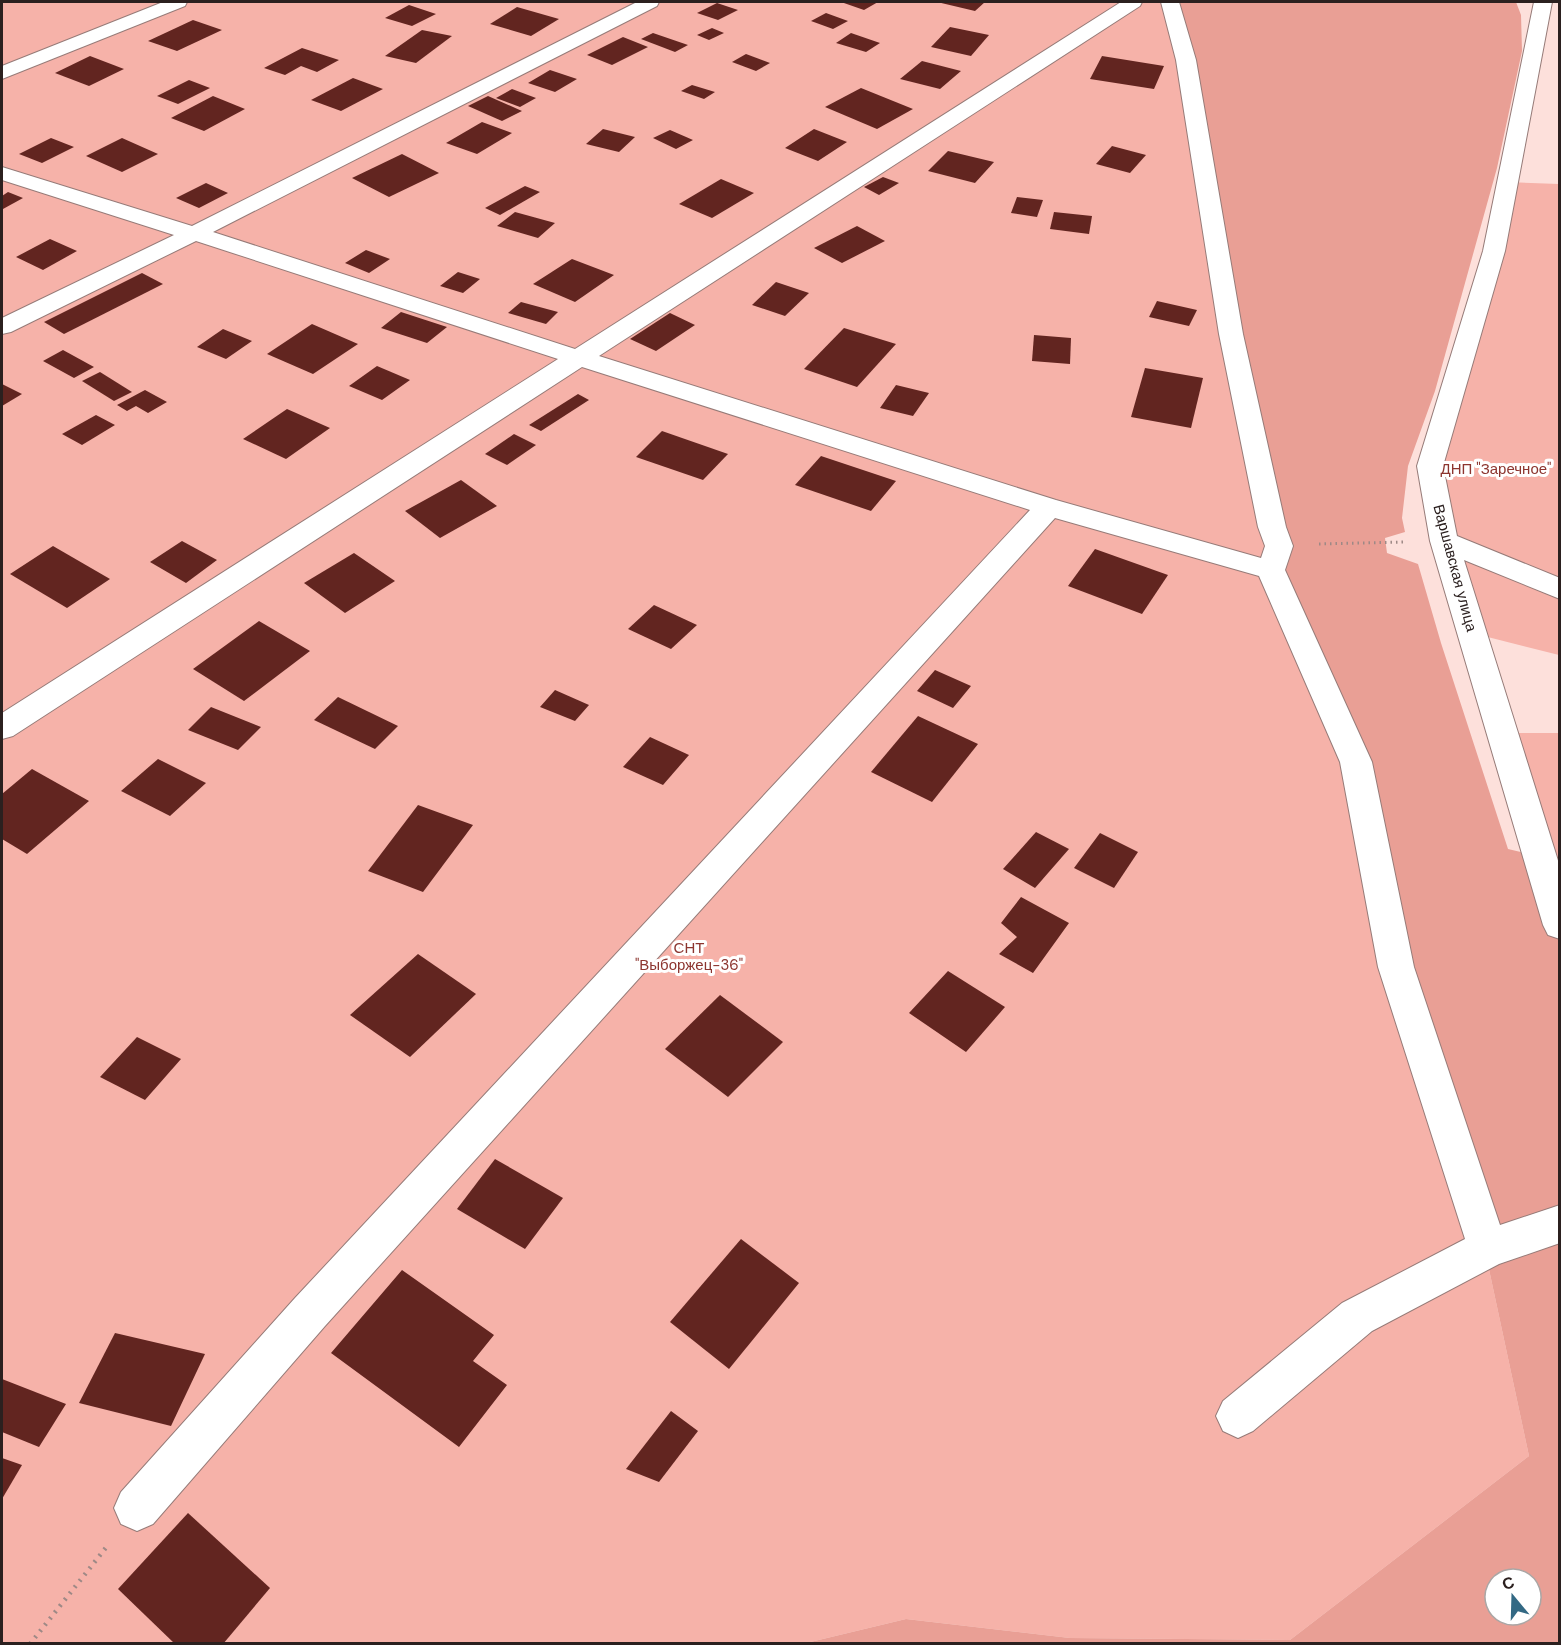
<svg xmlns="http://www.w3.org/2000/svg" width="1561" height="1645" viewBox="0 0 1561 1645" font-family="'DM Sans',sans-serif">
<rect width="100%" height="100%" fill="#fde0db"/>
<g fill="#f6b2a9">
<polygon points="2,2 1170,2 1186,60 1351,763 1478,1218 1529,1456 1290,1640 1070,1638 906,1619 802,1644 2,1644"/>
<polygon points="1508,182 1559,184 1559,655 1472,633 1430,466"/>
<polygon points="1502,733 1559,733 1559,925"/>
</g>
<path fill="#e99f95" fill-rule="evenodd" d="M1170,2H1516L1521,15L1522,51L1497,168L1435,391L1408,466L1402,518L1405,532L1385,538L1387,553L1418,564L1441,643L1508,849L1559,861V1643L802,1644L906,1619L1070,1638L1290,1640L1529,1456L1478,1218L1351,763L1276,555L1186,60ZM1495,1579H1531V1615H1495Z"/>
<g fill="#622520">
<polygon points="841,2 878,2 864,10"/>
<polygon points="937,2 985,2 975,11"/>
<polygon points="717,3 738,10 718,20 697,13"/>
<polygon points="409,5 436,14 412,26 385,18"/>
<polygon points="517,7 559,19 531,36 490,24"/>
<polygon points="826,13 848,21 833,29 811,21"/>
<polygon points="193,20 222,30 177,51 148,41"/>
<polygon points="950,27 989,35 971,56 931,47"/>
<polygon points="712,28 724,33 709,40 697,35"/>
<polygon points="422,30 452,36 416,63 385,56"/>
<polygon points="653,33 688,45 675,52 641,39"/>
<polygon points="851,33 880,43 866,52 836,43"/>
<polygon points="623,37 648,47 612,65 587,55"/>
<polygon points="302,48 339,60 317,72 301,66 285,75 264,68"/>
<polygon points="746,54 770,63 756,71 732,62"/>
<polygon points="90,56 124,69 89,86 55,73"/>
<polygon points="1102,56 1164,66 1154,89 1090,79"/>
<polygon points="922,61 961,71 940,89 900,79"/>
<polygon points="550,70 577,79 555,92 528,83"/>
<polygon points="353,78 383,89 341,111 311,100"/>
<polygon points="189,80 210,88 178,104 157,96"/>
<polygon points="692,85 715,92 704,99 681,91"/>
<polygon points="861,88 913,109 877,129 825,107"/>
<polygon points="512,89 536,98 520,107 496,98"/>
<polygon points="213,96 245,109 204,131 171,118"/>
<polygon points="488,96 522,111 502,121 468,106"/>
<polygon points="482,122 512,133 477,154 446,143"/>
<polygon points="603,129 635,137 619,152 586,144"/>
<polygon points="814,129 847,142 818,161 785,148"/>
<polygon points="670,130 693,140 676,149 653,138"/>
<polygon points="51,138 74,147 42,163 19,154"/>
<polygon points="122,138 158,154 122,172 86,156"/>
<polygon points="1112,146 1146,155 1130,173 1096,164"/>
<polygon points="948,151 994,162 975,183 928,171"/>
<polygon points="402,154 439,173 389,197 352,178"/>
<polygon points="883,177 899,183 879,195 864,187"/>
<polygon points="721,179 754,193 712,218 679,204"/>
<polygon points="206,183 228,193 199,208 176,198"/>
<polygon points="525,186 540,192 500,215 485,208"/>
<polygon points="8,192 23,198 3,209 2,196"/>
<polygon points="1017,197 1043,200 1037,217 1011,213"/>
<polygon points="515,212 555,223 538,238 497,226"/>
<polygon points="1054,212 1092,216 1089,234 1050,229"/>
<polygon points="857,226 885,241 842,263 814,248"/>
<polygon points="50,239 77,251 43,270 16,257"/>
<polygon points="366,250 390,259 369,273 345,263"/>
<polygon points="572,259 614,275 575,302 533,284"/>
<polygon points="458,272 480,279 463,293 440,286"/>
<polygon points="142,273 163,284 64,334 44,322"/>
<polygon points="776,282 809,293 785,316 752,305"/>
<polygon points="1157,301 1197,310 1189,326 1149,317"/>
<polygon points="521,302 558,312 546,324 508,313"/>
<polygon points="401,312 447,327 427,343 381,328"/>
<polygon points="670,313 695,325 656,351 630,339"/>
<polygon points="312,324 358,344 313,374 267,354"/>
<polygon points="844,328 896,344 857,387 804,369"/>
<polygon points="223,329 252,341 226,359 197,347"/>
<polygon points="1034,335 1071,338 1070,364 1032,361"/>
<polygon points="63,350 94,367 74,378 43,361"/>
<polygon points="377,366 410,380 382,400 349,386"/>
<polygon points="1145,368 1203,378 1191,428 1131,417"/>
<polygon points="100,372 132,392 114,401 82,381"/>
<polygon points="2,384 22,394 2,406"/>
<polygon points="896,385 929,393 913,416 880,408"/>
<polygon points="145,390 167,402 148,413 136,406 127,411 117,405"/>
<polygon points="578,394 589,400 541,431 529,425"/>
<polygon points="287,409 330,428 286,459 243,439"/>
<polygon points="96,415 115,425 82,445 62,434"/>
<polygon points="662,431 728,454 703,480 636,457"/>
<polygon points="514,434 536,445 507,465 485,454"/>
<polygon points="821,456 896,481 871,511 795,485"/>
<polygon points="461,480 497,506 440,538 405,511"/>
<polygon points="182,541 217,560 186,583 150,562"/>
<polygon points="53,546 110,579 67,608 10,574"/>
<polygon points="1095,549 1168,575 1142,614 1068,586"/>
<polygon points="354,553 395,581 345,613 304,583"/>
<polygon points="654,605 697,625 671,649 628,629"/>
<polygon points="259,621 310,651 244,701 193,669"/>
<polygon points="935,670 971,686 953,708 917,691"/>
<polygon points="555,690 589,705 575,721 540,707"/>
<polygon points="338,697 398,726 375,749 314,720"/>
<polygon points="211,707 261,727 238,750 188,730"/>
<polygon points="918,716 978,744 932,802 871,772"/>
<polygon points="650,737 689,755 663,785 623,767"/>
<polygon points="158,759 206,783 170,816 121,791"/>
<polygon points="32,769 89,801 27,854 2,839 2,794"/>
<polygon points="418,805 473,825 423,892 368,871"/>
<polygon points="1036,832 1069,849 1035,888 1003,869"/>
<polygon points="1100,833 1138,852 1114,888 1074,868"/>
<polygon points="1021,897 1069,923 1033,973 999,954 1017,937 1001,923"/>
<polygon points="418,954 476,994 410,1057 350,1015"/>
<polygon points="948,971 1005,1007 966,1052 909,1013"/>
<polygon points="720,995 783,1042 728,1097 665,1049"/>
<polygon points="137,1037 181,1059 145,1100 100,1077"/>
<polygon points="495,1159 563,1198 525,1249 457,1209"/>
<polygon points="741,1239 799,1283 729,1369 670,1322"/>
<polygon points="402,1270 494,1335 473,1361 507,1385 459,1447 331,1353"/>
<polygon points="115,1333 205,1354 171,1426 79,1403"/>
<polygon points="2,1379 66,1404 39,1447 2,1432"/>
<polygon points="671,1411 698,1431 659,1482 626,1469"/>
<polygon points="2,1458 22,1465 2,1499"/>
<polygon points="188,1513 270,1588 223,1644 175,1644 118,1589"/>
</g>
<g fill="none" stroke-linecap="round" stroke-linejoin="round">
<defs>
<g id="minor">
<polygon points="163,2 187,2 185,6 2,79 2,66"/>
<polygon points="637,2 659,2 657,6 213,232 575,349 1121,2 1142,2 1140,6 599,356 1056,500 1261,558 1265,546 1258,527 1219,334 1176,60 1161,2 1179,2 1196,60 1243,334 1286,527 1293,546 1285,570 1372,762 1414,967 1500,1225 1560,1205 1560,1243 1499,1264 1372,1331 1253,1431 1238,1438 1223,1431 1216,1416 1223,1401 1342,1303 1465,1239 1378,967 1340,762 1259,576 1055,518 325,1326 153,1524 137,1531 121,1524 114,1508 121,1492 295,1298 1030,510 582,367 13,736 2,739 2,713 558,359 196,241 11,332 2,334 2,318 174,235 2,180 2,167 192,226"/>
<polygon points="1534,2 1552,2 1505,251 1443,466 1457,536 1560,578 1560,599 1464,560 1560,867 1560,939 1548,935 1543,925 1430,541 1417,466 1483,251"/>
</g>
</defs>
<use href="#minor" stroke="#967b78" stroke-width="2"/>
<polyline stroke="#9e8986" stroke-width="3" stroke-dasharray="1.5 4" stroke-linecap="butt" points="1319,544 1405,542"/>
<polyline stroke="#9e8986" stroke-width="4.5" stroke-dasharray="2 6" stroke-linecap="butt" points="30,1644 108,1545"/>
<use href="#minor" fill="#fff" fill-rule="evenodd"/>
</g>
<g text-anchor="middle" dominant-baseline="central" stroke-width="6" stroke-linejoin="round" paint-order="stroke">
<g font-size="15" fill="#8c352f" stroke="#fff">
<text x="1496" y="469">ДНП "Заречное"</text>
<text x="689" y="948">СНТ<tspan x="689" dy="17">"Выборжец-36"</tspan></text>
</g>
<g font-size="15" fill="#2b201f" stroke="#fff">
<text transform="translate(1455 568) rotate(75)">Варшавская улица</text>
</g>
</g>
<rect width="1561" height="1645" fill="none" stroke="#2b201f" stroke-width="6"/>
<g transform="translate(1513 1597) rotate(341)"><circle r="28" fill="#ffffff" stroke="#aaa6a5" stroke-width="1.5"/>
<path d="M0-4.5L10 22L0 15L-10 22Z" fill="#336984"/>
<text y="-9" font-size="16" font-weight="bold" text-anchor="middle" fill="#2b201f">С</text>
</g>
</svg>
